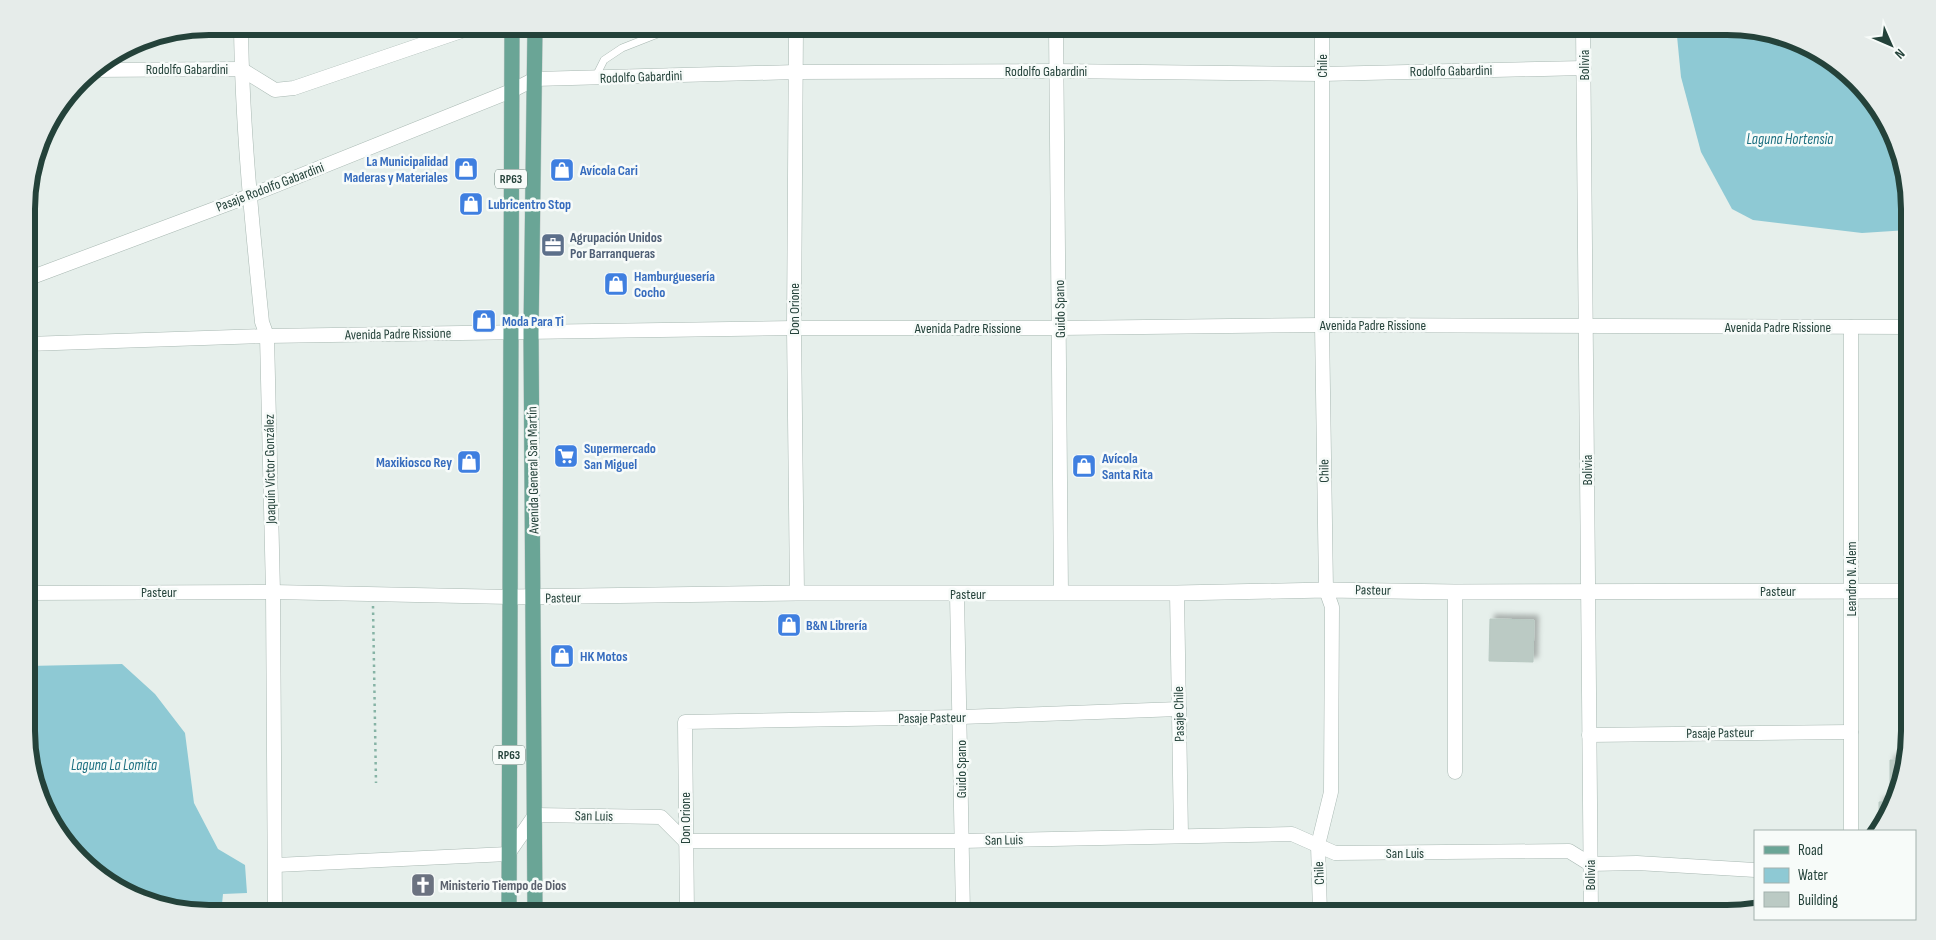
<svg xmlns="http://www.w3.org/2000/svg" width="1936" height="940" viewBox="0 0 1936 940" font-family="'Sofia Sans Condensed',sans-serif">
<defs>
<filter id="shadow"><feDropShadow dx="4.5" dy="-4.5" stdDeviation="2.5" flood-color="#0004"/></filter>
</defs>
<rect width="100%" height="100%" fill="#e6efeb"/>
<g fill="#8ec9d4">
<polygon points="1676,26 1727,26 1808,45 1872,98 1908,185 1908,230 1862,233 1753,220 1732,209 1701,152 1681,77"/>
<polygon points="122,664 155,694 185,733 194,803 218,849 245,865 247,893 223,894 221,914 209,914 128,895 64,842 28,755 28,666"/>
</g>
<g fill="#bbcac4" stroke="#b8c9c2" filter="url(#shadow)">
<polygon points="1490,619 1534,620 1533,662 1489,661"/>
<rect x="1901" y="684" width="9" height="45"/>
<polygon points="1890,760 1903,760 1891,812 1879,825 1879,802 1890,801"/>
</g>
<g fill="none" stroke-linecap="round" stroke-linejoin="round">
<defs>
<polyline id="service" points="595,78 604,60 622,48 678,26"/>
<g id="minor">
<path d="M241,26C242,125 252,223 262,322L267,336L273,592L275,914"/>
<polyline points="796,26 794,328 797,593"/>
<polyline points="1056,26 1061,593"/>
<polyline points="1583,26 1591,913"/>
<polyline points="91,70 241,69 275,90 294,88 476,26"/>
<polyline points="27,279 249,196 511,91 535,79 796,72 1056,71 1322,74 1584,68"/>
<polyline points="1851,327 1851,831"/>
<polyline points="27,344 267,336 794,328 1060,328 1322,325 1909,327"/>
<polyline points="1455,592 1455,772"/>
<polyline points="28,593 273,592 510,597"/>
<polyline points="1177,593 1181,835"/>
<polyline points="957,594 963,914"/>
<polyline points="1589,735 1851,732"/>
<polyline points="276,865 508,854 535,815 661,817 685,841 962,841 1292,834 1335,853 1569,851 1590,864 1637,863 1755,870"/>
<polyline points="1320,913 1318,845 1331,792 1332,607 1326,590 1322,325 1322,26"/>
<polyline points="687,914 685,722 961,717 1179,709"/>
</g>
<polyline id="tertiary" points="510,597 797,593 1177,593 1326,590 1455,592 1909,591"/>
<g id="primary">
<polyline points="535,26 531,333 535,914"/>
<polyline points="509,914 512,26"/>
</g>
</defs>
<use href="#service" stroke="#a8b8b2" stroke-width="8"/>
<use href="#minor" stroke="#a8b8b2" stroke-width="15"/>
<use href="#tertiary" stroke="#a8b8b2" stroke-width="16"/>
<use href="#primary" stroke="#c2cac8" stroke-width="16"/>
<polyline stroke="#86b3a5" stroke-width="2.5" stroke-dasharray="2.5 4" stroke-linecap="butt" points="373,606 376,783"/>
<use href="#service" stroke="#fff" stroke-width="7"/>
<use href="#minor" stroke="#fff" stroke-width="14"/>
<use href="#tertiary" stroke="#fff" stroke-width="15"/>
<use href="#primary" stroke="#6aa596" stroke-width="15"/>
</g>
<defs>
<symbol id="shop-square" viewBox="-11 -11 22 22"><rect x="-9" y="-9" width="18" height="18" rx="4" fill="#3f7fe0" stroke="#f7fbf9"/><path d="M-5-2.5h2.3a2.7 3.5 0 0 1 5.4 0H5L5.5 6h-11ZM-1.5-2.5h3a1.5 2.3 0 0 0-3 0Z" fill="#fff"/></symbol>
<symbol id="office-square" viewBox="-11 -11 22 22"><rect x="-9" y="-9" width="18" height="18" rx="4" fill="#5c6f8a" stroke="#f7fbf9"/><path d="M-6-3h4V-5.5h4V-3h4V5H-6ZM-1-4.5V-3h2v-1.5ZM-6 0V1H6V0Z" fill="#fff"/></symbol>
<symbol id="supermarket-square" viewBox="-11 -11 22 22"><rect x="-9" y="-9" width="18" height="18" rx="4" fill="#3f7fe0" stroke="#f7fbf9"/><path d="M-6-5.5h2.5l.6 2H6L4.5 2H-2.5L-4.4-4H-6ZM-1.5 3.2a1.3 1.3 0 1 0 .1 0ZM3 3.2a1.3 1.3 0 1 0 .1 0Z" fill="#fff"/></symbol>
<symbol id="church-square" viewBox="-11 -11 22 22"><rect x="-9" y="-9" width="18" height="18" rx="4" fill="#6b7280" stroke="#f7fbf9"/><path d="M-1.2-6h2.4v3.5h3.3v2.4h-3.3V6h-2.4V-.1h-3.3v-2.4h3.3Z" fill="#fff"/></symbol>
</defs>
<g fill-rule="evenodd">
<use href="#shop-square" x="452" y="155" width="28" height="28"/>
<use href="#shop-square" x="548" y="156" width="28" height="28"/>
<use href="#shop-square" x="457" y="190" width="28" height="28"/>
<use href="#office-square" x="539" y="231" width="28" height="28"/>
<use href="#shop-square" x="602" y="270" width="28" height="28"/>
<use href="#shop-square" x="470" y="307" width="28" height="28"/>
<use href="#supermarket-square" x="552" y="442" width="28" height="28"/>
<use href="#shop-square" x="455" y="448" width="28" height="28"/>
<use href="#shop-square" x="1070" y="452" width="28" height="28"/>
<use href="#shop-square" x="775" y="611" width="28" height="28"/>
<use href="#shop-square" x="548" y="642" width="28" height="28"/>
<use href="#church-square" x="409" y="871" width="28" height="28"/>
</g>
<g text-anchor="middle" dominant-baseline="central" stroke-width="5" stroke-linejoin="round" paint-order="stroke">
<g fill="#f7fbf9" stroke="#637a73" stroke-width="1">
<rect x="495" y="169.5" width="32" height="19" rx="4"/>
<rect x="493" y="745.5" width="32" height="19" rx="4"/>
</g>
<g font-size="12" font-weight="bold" fill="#24423a">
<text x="511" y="179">RP63</text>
<text x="509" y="755">RP63</text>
</g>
<g font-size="14" fill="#24423a" stroke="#f7fbf9">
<text transform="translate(1584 65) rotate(-90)">Bolivia</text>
<text transform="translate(1322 66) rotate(-90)">Chile</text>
<text x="187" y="69">Rodolfo Gabardini</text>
<text x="1046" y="71">Rodolfo Gabardini</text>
<text transform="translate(1451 71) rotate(-1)">Rodolfo Gabardini</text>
<text transform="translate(641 77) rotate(-2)">Rodolfo Gabardini</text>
<text transform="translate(270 187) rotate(-21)">Pasaje Rodolfo Gabardini</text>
<text transform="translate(794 309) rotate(-90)">Don Orione</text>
<text transform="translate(1060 309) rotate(-91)">Guido Spano</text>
<text x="1373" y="325">Avenida Padre Rissione</text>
<text x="1778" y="327">Avenida Padre Rissione</text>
<text x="968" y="328">Avenida Padre Rissione</text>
<text transform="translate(398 334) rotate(-1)">Avenida Padre Rissione</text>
<text transform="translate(270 469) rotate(-91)">Joaquín Víctor González</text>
<text transform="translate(533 470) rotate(-91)">Avenida General San Martín</text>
<text transform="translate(1587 470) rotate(-90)">Bolivia</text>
<text transform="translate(1324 471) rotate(-91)">Chile</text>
<text transform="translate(1851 579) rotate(-90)">Leandro N. Alem</text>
<text transform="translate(1373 590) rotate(1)">Pasteur</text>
<text x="1778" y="591">Pasteur</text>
<text x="159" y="592">Pasteur</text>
<text x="968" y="594">Pasteur</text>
<text transform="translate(563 598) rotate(-1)">Pasteur</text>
<text transform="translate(1179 714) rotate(-91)">Pasaje Chile</text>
<text transform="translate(932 718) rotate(-1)">Pasaje Pasteur</text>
<text transform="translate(1720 733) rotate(-1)">Pasaje Pasteur</text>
<text transform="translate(961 769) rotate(-90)">Guido Spano</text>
<text transform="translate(594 816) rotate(1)">San Luis</text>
<text transform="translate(685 818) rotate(-90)">Don Orione</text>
<text transform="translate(1004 840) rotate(-1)">San Luis</text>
<text x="1405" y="853">San Luis</text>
<text transform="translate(1319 873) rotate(-92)">Chile</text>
<text transform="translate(1590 875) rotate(-90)">Bolivia</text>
</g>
<g font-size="14" font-weight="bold" fill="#366cbe" stroke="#f7fbf9" text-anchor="start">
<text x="448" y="161" text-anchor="end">La Municipalidad<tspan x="448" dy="16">Maderas y Materiales</tspan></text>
<text x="580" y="170">Avícola Cari</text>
<text x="488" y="204">Lubricentro Stop</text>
<text x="634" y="276">Hamburguesería<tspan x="634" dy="16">Cocho</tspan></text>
<text x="502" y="321">Moda Para Ti</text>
<text x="584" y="448">Supermercado<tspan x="584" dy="16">San Miguel</tspan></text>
<text x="1102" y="458">Avícola<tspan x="1102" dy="16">Santa Rita</tspan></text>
<text x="452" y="462" text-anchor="end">Maxikiosco Rey</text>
<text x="806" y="625">B&amp;N Librería</text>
<text x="580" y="656">HK Motos</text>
</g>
<g font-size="14" font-weight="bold" fill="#4e5e75" stroke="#f7fbf9" text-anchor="start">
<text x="570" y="237">Agrupación Unidos<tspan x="570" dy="16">Por Barranqueras</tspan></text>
</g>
<g font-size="14" font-weight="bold" fill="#5b616d" stroke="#f7fbf9" text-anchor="start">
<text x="440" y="885">Ministerio Tiempo de Dios</text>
</g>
<g font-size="15" font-style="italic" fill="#1c6f80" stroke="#f7fbf9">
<text x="1790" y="139">Laguna Hortensia</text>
<text x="114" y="765">Laguna La Lomita</text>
</g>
</g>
<path d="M0 0H1936V940H0ZM209 35H1727A174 174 0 0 1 1901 209V731A174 174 0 0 1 1727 905H209A174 174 0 0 1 35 731V209A174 174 0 0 1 209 35Z" fill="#e6ecea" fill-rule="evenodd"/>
<path fill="none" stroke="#24423a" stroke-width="6" d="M209 35H1727A174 174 0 0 1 1901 209V731A174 174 0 0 1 1727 905H209A174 174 0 0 1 35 731V209A174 174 0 0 1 209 35Z"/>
<rect x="1754" y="830" width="162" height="90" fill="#f7fbf9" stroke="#a3b1ad"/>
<rect x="1764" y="846" width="25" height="8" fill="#6aa596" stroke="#a3b1ad"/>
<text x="1798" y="855" font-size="15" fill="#24423a">Road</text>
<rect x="1764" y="868" width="25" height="15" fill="#8ec9d4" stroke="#a3b1ad"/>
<text x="1798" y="880" font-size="15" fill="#24423a">Water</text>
<rect x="1764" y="892" width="25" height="15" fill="#bbcac4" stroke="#a3b1ad"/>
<text x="1798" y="905" font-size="15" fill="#24423a">Building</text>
<g transform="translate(1891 45) rotate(135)" stroke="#f7fbf9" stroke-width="4" paint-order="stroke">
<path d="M0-4L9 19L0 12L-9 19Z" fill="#24423a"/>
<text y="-8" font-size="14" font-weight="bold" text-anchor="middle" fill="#24423a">N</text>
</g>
</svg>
